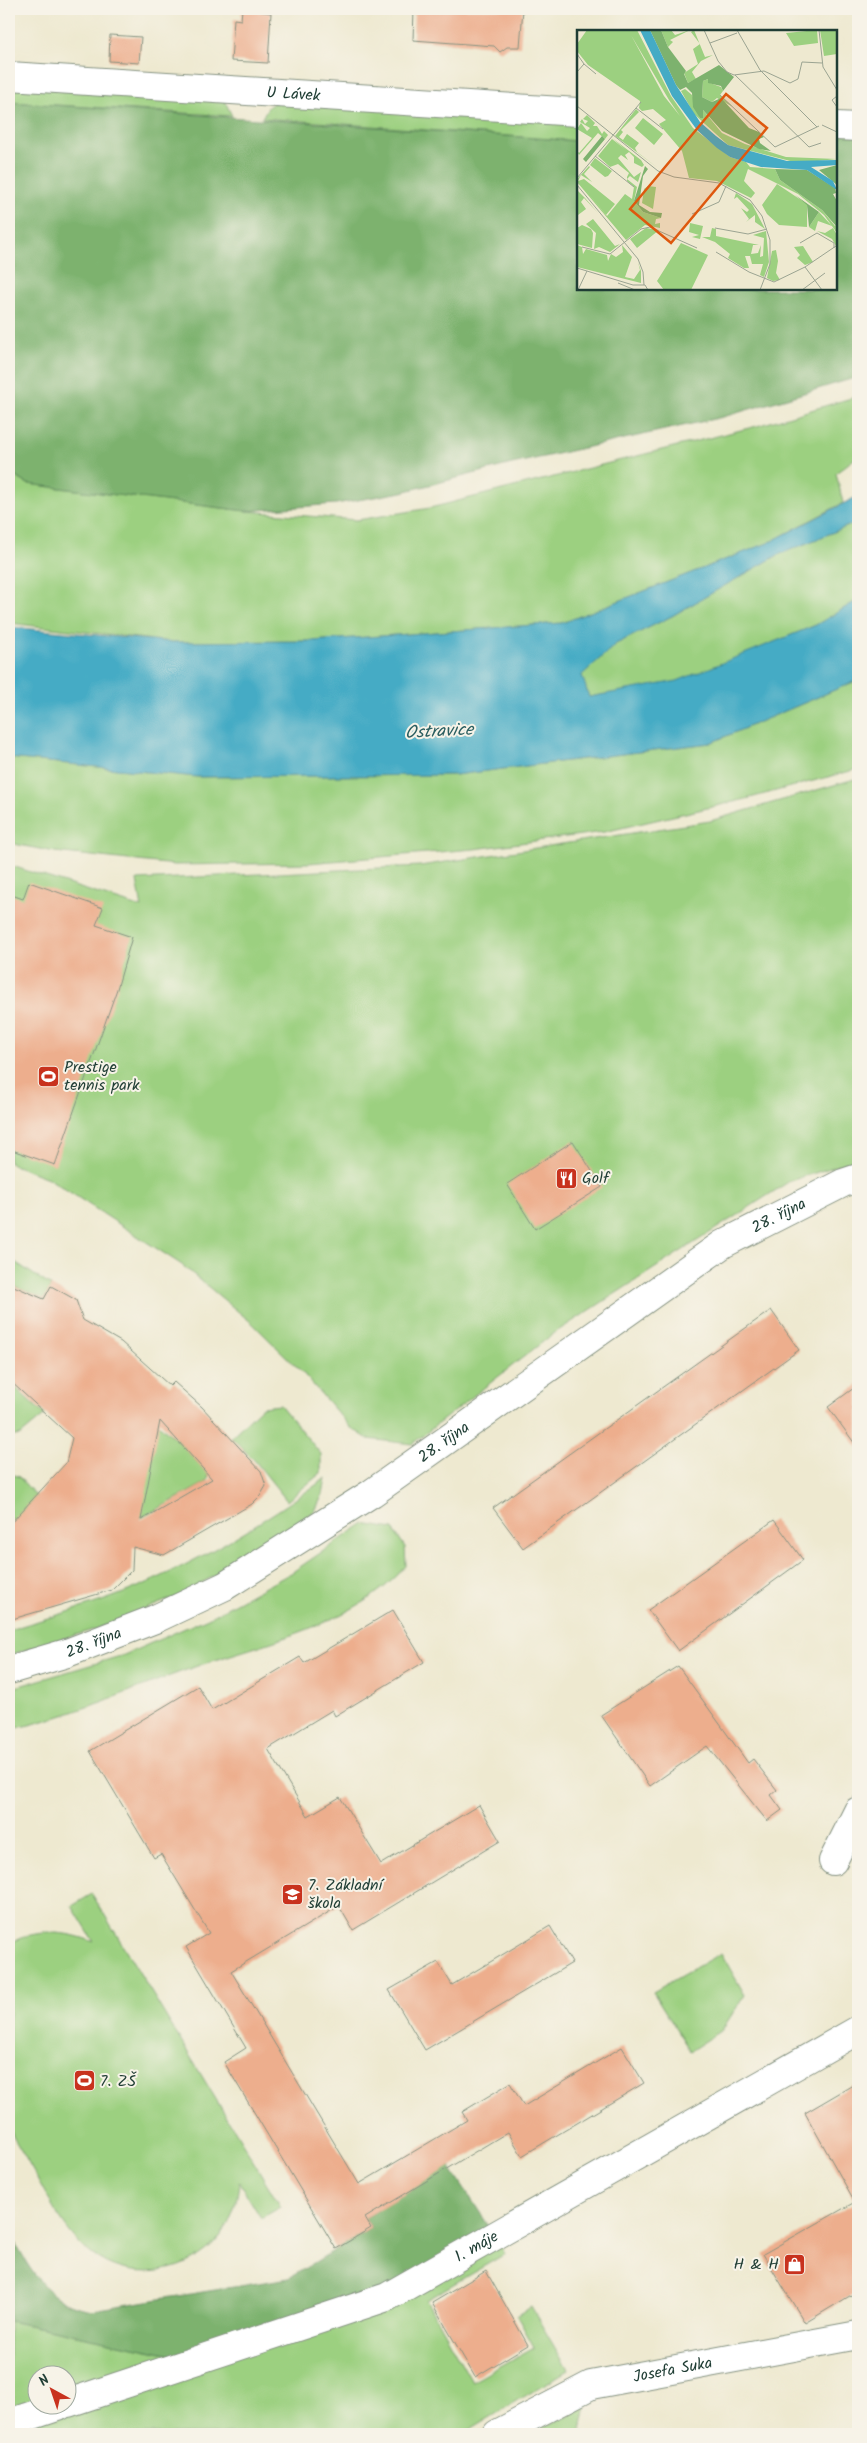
<svg xmlns="http://www.w3.org/2000/svg" width="867" height="2443" viewBox="0 0 867 2443" font-family="Kalam,sans-serif">
<rect width="100%" height="100%" fill="#f7f3e8"/>
<filter id="ink" filterUnits="userSpaceOnUse"><feTurbulence type="fractalNoise" baseFrequency=".02" numOctaves="2"/><feDisplacementMap in="SourceGraphic" scale="10" xChannelSelector="R" yChannelSelector="G"/><feConvolveMatrix kernelMatrix="1 2 1 2 8 2 1 2 1" color-interpolation-filters="sRGB"/></filter>
<filter id="wash" filterUnits="userSpaceOnUse"><feTurbulence type="fractalNoise" baseFrequency=".0096" numOctaves="4" result="noise"/><feDisplacementMap in="SourceGraphic" scale="20" xChannelSelector="R" yChannelSelector="G"/><feGaussianBlur stdDeviation="1.12" result="paint"/><feColorMatrix in="noise" values="0 0 0 0 0 0 0 0 0 0 0 0 0 0 0 0 0 1.4 0 .05"/><feComposite in="paint" operator="in"/></filter>
<g filter="url(#wash)">
<rect width="100%" height="100%" fill="#eee9d0"/>
<g fill="#9cd080" stroke="#5e865a" fill-rule="evenodd">
<polygon points="9,82 222,95 232,116 9,102"/>
<polygon points="279,99 578,120 578,141 262,118 268,107"/>
<polygon points="858,396 858,456 836,473 843,503 768,543 562,623 312,641 172,642 9,623 9,473 28,484 246,511 357,520 430,508 757,426"/>
<polygon points="858,522 858,600 816,625 677,682 589,697 581,675 616,644 672,616 778,555"/>
<polygon points="858,680 858,769 746,799 604,832 474,849 309,863 175,865 55,852 9,843 9,758 197,777 455,775 710,743"/>
<polygon points="858,778 858,1159 790,1181 553,1334 412,1444 368,1439 350,1427 302,1372 252,1323 182,1265 48,1178 9,1163 9,865 142,908 137,880 420,866 710,821"/>
<polygon points="9,1258 51,1286 44,1299 9,1284"/>
<polygon points="9,1382 45,1415 21,1435 9,1437"/>
<polygon points="280,1405 321,1454 321,1473 287,1501 255,1461 231,1437 262,1407"/>
<polygon points="145,1412 179,1442 209,1475 207,1482 141,1518"/>
<polygon points="9,1473 19,1477 36,1496 14,1519 9,1521"/>
<path d="M326,1478L323,1494L315,1511L241,1561L178,1596L96,1629L9,1655V1630C46,1618 85,1608 121,1594C194,1565 262,1523 326,1478Z"/>
<path d="M363,1524L393,1529L405,1547L406,1566C355,1626 260,1643 189,1669C128,1691 72,1716 9,1730V1689L124,1655L208,1618L291,1573Z"/>
<path d="M92,1894L281,2207L261,2218L239,2182C237,2202 232,2222 219,2238C191,2272 138,2283 99,2259C66,2239 49,2198 30,2166C24,2154 15,2142 10,2130C5,2118 9,2097 9,2084C9,2037 9,1991 9,1944C35,1928 66,1931 94,1942L72,1906Z"/>
<polygon points="721,1953 745,1995 721,2031 690,2051 653,1992"/>
<path d="M495,2236L505,2254L426,2300L472,2382L534,2347L517,2316L531,2307L568,2370L463,2434H9V2321L196,2360ZM38,2376H68V2406H38Z"/>
<polygon points="586,2406 580,2434 530,2434"/>
</g>
<g fill="#7db26e" stroke="#4e7851">
<polygon points="9,102 578,141 578,289 836,289 836,130 858,131 858,377 723,417 512,464 402,492 336,504 246,511 28,484 9,473"/>
<path d="M450,2166L495,2236L387,2297L196,2360L9,2321V2232C24,2258 39,2291 69,2304C76,2307 84,2308 92,2310L289,2278L371,2228L365,2218Z"/>
</g>
<polygon fill="#45abc5" stroke="#32747c" points="858,496 858,522 778,555 672,616 616,644 582,675 589,697 677,681 816,625 858,600 858,680 710,743 455,775 197,777 9,758 9,627 172,642 312,641 562,623 768,543"/>
<g id="blocks">
<g fill="#edae8d" fill-rule="evenodd">
<polygon points="242,9 271,13 268,63 231,61 234,19 241,20"/>
<polygon points="414,9 523,9 520,47 507,47 500,52 494,46 413,40"/>
<polygon points="110,35 141,37 139,63 109,61"/>
<polygon points="29,882 103,908 96,925 132,937 117,989 55,1165 9,1149 9,894 23,899"/>
<polygon points="573,1141 602,1187 535,1229 507,1184"/>
<path d="M9,1284L44,1299L51,1286L76,1300L83,1320L121,1342L170,1386L174,1382L202,1407L261,1471L266,1486L260,1496L252,1504L164,1555L133,1547L132,1570L112,1590L9,1620V1525L66,1463L72,1438L9,1380ZM160,1421L212,1479L141,1520Z"/>
<polygon points="771,1310 799,1350 523,1548 493,1508"/>
<polygon points="858,1385 858,1448 828,1407"/>
<polygon points="774,1520 803,1560 678,1651 648,1610"/>
<polygon points="393,1610 424,1662 335,1716 332,1710 268,1749 308,1816 340,1797 381,1864 479,1805 500,1841 353,1930 339,1906 231,1971 359,2184 467,2120 462,2112 510,2083 524,2106 622,2047 644,2083 522,2156 508,2132 365,2218 371,2228 336,2249 224,2062 246,2048 186,1947 209,1933 161,1854 154,1858 90,1751 198,1686 212,1710 300,1657 304,1663"/>
<polygon points="678,1666 748,1763 753,1759 777,1790 771,1795 782,1810 767,1821 707,1746 650,1786 601,1715"/>
<polygon points="550,1926 572,1963 425,2050 389,1990 438,1962 452,1985"/>
<polygon points="858,2082 858,2291 805,2323 763,2254 855,2202 805,2113"/>
<polygon points="486,2271 528,2345 475,2377 432,2303"/>
</g>
</g>
</g>
<g filter="url(#ink)">
<use href="#blocks" fill-opacity="0" stroke="#869382" stroke-width="1"/>
<g fill="none" stroke-linecap="round" stroke-linejoin="round">
<defs>
<g id="minor">
<path id="s1" d="M9,76L578,112"/>
<polyline points="836,126 858,127"/>
<path id="s2" d="M9,1670L67,1653L155,1619L225,1586L372,1493L723,1244L843,1183L858,1178"/>
<polyline points="833,1861 858,1811"/>
<path id="s3" d="M68,2403L387,2297L858,2030"/>
<polyline points="9,2423 60,2406"/>
<path id="s4" d="M497,2434L591,2385L858,2335"/>
</g>
</defs>
<use href="#minor" stroke="#869382" stroke-width="30"/>
<use href="#minor" stroke="#fff" stroke-width="28"/>
</g>
</g>
<defs>
<symbol id="stadium-square" viewBox="-11 -11 22 22"><rect x="-9" y="-9" width="18" height="18" rx="4" fill="#c8321e" stroke="#f7f3e8"/><path d="M0-5a6.5 5 0 1 0 0 10a6.5 5 0 1 0 0-10ZM-3.5-1.8h7v3.6h-7Z" fill="#fff"/></symbol>
<symbol id="restaurant-square" viewBox="-11 -11 22 22"><rect x="-9" y="-9" width="18" height="18" rx="4" fill="#c8321e" stroke="#f7f3e8"/><path d="M-5-6h1v4h1v-4h1v4h1v-4h1v5L-1.5 .5V6h-2V.5L-5-1ZM5-6V6H3V1.5H1.5Q1.5-4 5-6Z" fill="#fff"/></symbol>
<symbol id="school-square" viewBox="-11 -11 22 22"><rect x="-9" y="-9" width="18" height="18" rx="4" fill="#c8321e" stroke="#f7f3e8"/><path d="M0-5L7-2L0 1L-7-2ZM-4 1L0 2.5L4 1V4Q0 6-4 4Z" fill="#fff"/></symbol>
<symbol id="shop-square" viewBox="-11 -11 22 22"><rect x="-9" y="-9" width="18" height="18" rx="4" fill="#c8321e" stroke="#f7f3e8"/><path d="M-5-2.5h2.3a2.7 3.5 0 0 1 5.4 0H5L5.5 6h-11ZM-1.5-2.5h3a1.5 2.3 0 0 0-3 0Z" fill="#fff"/></symbol>
</defs>
<g fill-rule="evenodd">
<use href="#stadium-square" x="36" y="1064" width="25" height="25"/>
<use href="#restaurant-square" x="554" y="1166" width="25" height="25"/>
<use href="#school-square" x="280" y="1882" width="25" height="25"/>
<use href="#stadium-square" x="72" y="2068" width="25" height="25"/>
<use href="#shop-square" x="782" y="2252" width="25" height="25"/>
</g>
<g text-anchor="middle" dominant-baseline="central" stroke-width="4" stroke-linejoin="round" paint-order="stroke">
<g font-size="16" fill="#1f3d34" stroke="#f7f3e8">
<text stroke="none"><textPath href="#s1" startOffset="285">U Lávek</textPath></text>
<text stroke="none"><textPath href="#s2" startOffset="899">28. října</textPath></text>
<text stroke="none"><textPath href="#s2" startOffset="494">28. října</textPath></text>
<text stroke="none"><textPath href="#s2" startOffset="89">28. října</textPath></text>
<text stroke="none"><textPath href="#s3" startOffset="439">1. máje</textPath></text>
<text stroke="none"><textPath href="#s4" startOffset="189">Josefa Suka</textPath></text>
</g>
<g font-size="16" fill="#1f3d34" stroke="#f7f3e8" text-anchor="start">
<text x="64" y="1067">Prestige<tspan x="64" dy="18">tennis park</tspan></text>
<text x="582" y="1178">Golf</text>
<text x="308" y="1885">7. Základní<tspan x="308" dy="18">škola</tspan></text>
<text x="100" y="2081">7. ZŠ</text>
<text x="779" y="2264" text-anchor="end">H &amp; H</text>
</g>
<g font-size="18" font-style="italic" fill="#2a5e60" stroke="#f7f3e8">
<text transform="translate(439 732) rotate(-3)">Ostravice</text>
</g>
</g>
<g transform="translate(577 30)">
<rect width="260" height="260" fill="#eee9d0"/>
<path d="M10,0H60L94,66L116,98L153,127L169,132L173,137L198,139L203,150L245,180L258,196L260,194V203L247,185L221,164L171,139L167,151L178,163L174,168L140,151L112,148L105,121L82,94L89,90L76,79L65,81L62,78L63,71L11,35L0,21V14ZM54,5L92,70L103,86L87,66ZM84,0H94L98,5L113,0L93,10L96,12L91,17ZM117,0L128,27L136,25L124,31L115,42L119,49L111,53L107,43L121,34L116,19L123,14L114,2ZM240,0L241,13L217,16L209,3ZM243,0H260V24L247,26ZM131,49L133,53L144,57L146,61L143,65L156,77L140,68L135,72L125,67L126,51ZM108,59L115,65L123,88H126V80L145,103L168,114L209,127L260,129L221,133L151,115L117,84L104,61ZM59,79L62,82L44,100L46,102L42,107L46,110L50,104L62,113L58,118L60,122L81,138L38,106ZM10,85L18,93L16,96H20L25,104L27,101L31,105L28,109L21,103L2,125L0,121L2,123L15,108L0,99L4,93L10,101L13,98L3,92L5,89L8,94L11,91L6,89ZM66,88L86,104L77,115L58,98ZM35,108L64,130L67,135L65,137L57,133V127L52,122L48,125L51,130L44,125L41,128L57,147L64,142L61,152L53,146L50,149L60,157L57,171L66,182L84,188L79,189L78,194L83,193V198L68,195L49,210L0,152L1,148L12,136L13,137L7,144L15,152L4,145L1,151L7,149L38,174L29,185L5,156L30,186L48,164L55,169L57,157L50,151V147L52,143L41,134L33,137L21,126L35,109L49,120ZM18,128L35,141L31,146L28,147L13,135ZM200,154L230,174V197L202,195L190,184L185,175ZM71,156L79,157L76,179L65,173L67,159ZM0,160L8,168L21,183L7,168L4,172L9,179L1,185ZM159,163L175,174L188,199L178,192V185L169,192L172,189L164,178L170,182L172,180L160,167L157,169ZM242,182L255,196L241,191L238,201L232,197ZM16,189L38,216L43,214L33,222L22,217L17,219L19,203L9,194ZM113,193L126,196L123,209L115,207L122,205L112,202ZM5,195L14,199L16,203L15,218L0,214V198ZM69,198L82,200L60,218L53,209ZM135,198L139,199V206L182,215H176L174,224L181,223L184,215L183,227L186,226L187,208L176,205L189,201L192,232L187,247L183,245L186,234H175L173,226H168L172,238H167L151,228L153,224L138,212L125,207H133ZM256,198L260,205L259,216L255,209L240,201L248,203ZM104,213L131,225L114,260H87L80,251ZM0,215L5,217L6,224L9,219L30,225L31,231L34,224L39,227L46,222L45,215L55,227L48,247L57,249L63,240L61,232L64,241V253L0,237ZM226,216L236,232L228,235L220,228L223,225L217,217ZM199,220L201,231L199,243L203,250L196,251L190,248L195,221Z" fill="#9cd080" fill-rule="evenodd"/>
<path d="M73,0H84L91,17L109,41L107,44L111,53L142,35L157,47L146,61L144,56L131,53V49L126,51L125,67L135,72L144,68L172,98L182,102L187,107L182,109L183,113L194,121L182,119L145,101L126,80V88H123L116,77L115,63L109,57L103,60L99,55ZM25,106L28,109L9,132L6,129ZM260,135V155L242,140ZM68,136L71,139L66,146L62,175L73,182L85,183L84,188L66,182L57,171ZM198,139L230,140L258,158L259,163L256,164L260,171L259,196L245,180L203,150ZM218,165L242,182L232,197L230,175Z" fill="#7db26e"/>
<path d="M63,0H73L99,55L123,92L139,106L151,115L210,131L260,130V135L234,137L256,151L260,160L230,140L184,137L153,127L140,118L120,100L95,66Z" fill="#45abc5"/>
<path fill="none" stroke="#45abc5" stroke-width="2.5" d="M106,75L119,92"/>
<path fill="none" stroke="#9ba492" stroke-width="1" d="M127,0L141,31L150,42L157,45L187,41L213,53L221,49L225,32L245,33M160,0L183,40L240,97M242,0L246,37L260,60M133,13L160,3M0,24L7,34L0,42M7,34L19,44M158,45L232,117L244,113M143,65L198,117L242,96M260,66L255,70L260,77M0,76L81,141L97,147L142,153L173,170L185,186L193,210V234L183,260M59,78L86,99M245,95L260,102M18,126L57,157M0,148L64,72M0,155L61,229L66,242L67,255M115,184L142,172L149,156M138,198L171,204L190,199M223,213L240,203L257,213V218M5,217L33,224L64,199L73,197L120,218M139,222L172,242L197,252L228,237L259,216M228,237L245,260M0,238L56,255H68L71,260M41,253L58,260M1,260L10,241M225,260L248,243"/>
<path fill="#de580e" fill-opacity="0.15" stroke="#de580e" stroke-width="2.5" d="M149,64L190,98L94,213L53,179Z"/>
<rect width="260" height="260" fill="none" stroke="#1f3d34" stroke-width="2.5"/>
</g>
<rect width="867" height="2443" fill="none" stroke="#f7f3e8" stroke-width="30"/>
<g transform="translate(52 2390) rotate(320)"><circle r="24" fill="#f7f3e8" stroke="#a1aaa0"/>
<path d="M0-4L9 19L0 12L-9 19Z" fill="#c8321e"/>
<text y="-8" font-size="14" font-weight="bold" text-anchor="middle" fill="#1f3d34">N</text>
</g>
</svg>
